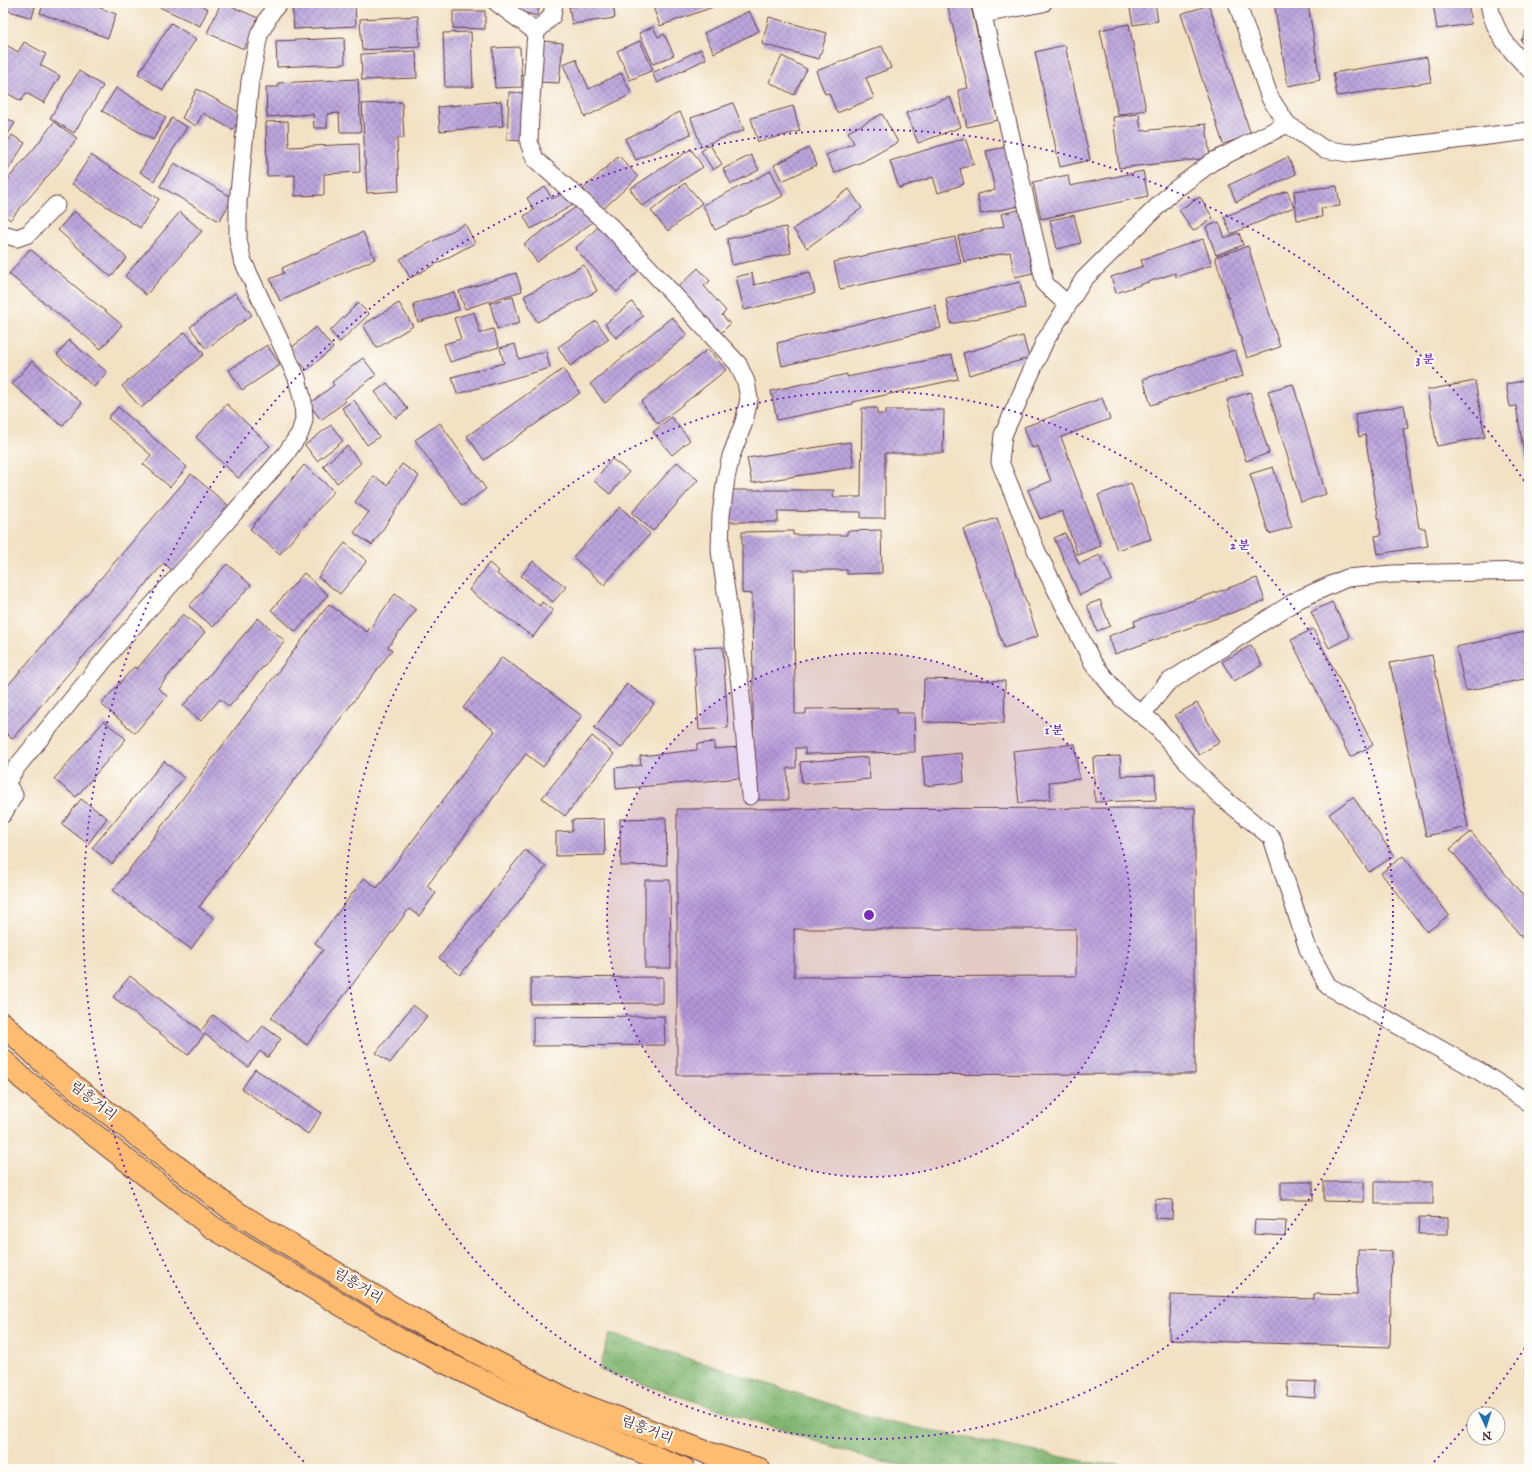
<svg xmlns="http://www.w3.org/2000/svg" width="1532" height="1472" viewBox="0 0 1532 1472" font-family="'IM FELL English','Noto Serif KR',serif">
<defs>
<pattern id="forest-crowns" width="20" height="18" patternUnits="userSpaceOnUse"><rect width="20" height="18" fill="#81b671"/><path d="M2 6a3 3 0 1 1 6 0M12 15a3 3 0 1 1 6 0" fill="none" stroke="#6c935d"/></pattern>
<pattern id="building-cross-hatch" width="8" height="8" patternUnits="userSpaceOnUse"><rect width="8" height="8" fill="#bba6dd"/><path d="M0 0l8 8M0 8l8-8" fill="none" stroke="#9a87b3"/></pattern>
</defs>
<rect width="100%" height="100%" fill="#fdfcf7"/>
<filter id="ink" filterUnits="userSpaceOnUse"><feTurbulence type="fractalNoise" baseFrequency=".025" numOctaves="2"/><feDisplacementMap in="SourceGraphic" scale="8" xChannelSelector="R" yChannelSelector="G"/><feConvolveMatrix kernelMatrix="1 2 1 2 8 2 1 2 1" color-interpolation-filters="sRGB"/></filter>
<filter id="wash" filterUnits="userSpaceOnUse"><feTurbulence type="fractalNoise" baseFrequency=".012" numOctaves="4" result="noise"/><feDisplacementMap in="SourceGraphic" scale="16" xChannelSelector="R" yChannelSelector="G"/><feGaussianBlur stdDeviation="0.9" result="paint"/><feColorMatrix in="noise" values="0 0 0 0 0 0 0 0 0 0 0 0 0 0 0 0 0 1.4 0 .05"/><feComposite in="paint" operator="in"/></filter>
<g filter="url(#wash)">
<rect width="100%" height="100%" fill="#f2e1c3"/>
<polygon fill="url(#forest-crowns)" stroke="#666a4e" points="610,1333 883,1421 1093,1463 1193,1469 921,1469 873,1460 599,1370"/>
<g id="blocks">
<g fill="url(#building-cross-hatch)" fill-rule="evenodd">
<polygon points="3,3 36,3 32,18 3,9"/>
<polygon points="44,3 87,3 116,14 108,38 40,13"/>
<polygon points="151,3 196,3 208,9 200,26"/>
<polygon points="221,3 224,3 258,18 244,49 207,33"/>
<polygon points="324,3 355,3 356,26 294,29 292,5"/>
<polygon points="520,3 540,3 537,16 518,11"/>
<polygon points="598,3 613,3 615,18 572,24 569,7"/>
<polygon points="656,3 724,3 660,26 652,4"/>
<polygon points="965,3 970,3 998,120 967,127 958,90 968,88 948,7"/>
<polygon points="1129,3 1155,3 1158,21 1133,25"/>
<polygon points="1274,3 1308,3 1320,80 1288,86"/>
<polygon points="1433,3 1468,3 1471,24 1437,29"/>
<polygon points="1515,3 1529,3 1529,9"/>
<polygon points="1209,5 1251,135 1223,144 1181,14"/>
<polygon points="453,11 485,11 485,29 453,28"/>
<polygon points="749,11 759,31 714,53 704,33"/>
<polygon points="418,16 420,47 362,50 360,19"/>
<polygon points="769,17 827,33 819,59 762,44"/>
<polygon points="171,23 196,39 163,90 138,74"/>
<polygon points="1529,23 1529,48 1521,41"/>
<polygon points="1129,24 1146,110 1118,115 1100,30"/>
<polygon points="653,27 658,37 664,34 674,55 653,64 639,33"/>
<polygon points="471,32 473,87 445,87 443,33"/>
<polygon points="344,38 345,64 277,67 276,41"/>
<polygon points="543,41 563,43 559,83 539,82"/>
<polygon points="640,41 653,70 630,80 617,51"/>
<polygon points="24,42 46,54 40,65 60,76 44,103 26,93 21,101 3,91 3,43 18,52"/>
<polygon points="1065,45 1090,160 1060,167 1035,52"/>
<polygon points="882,46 891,68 866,78 874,98 837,113 829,93 825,94 816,71"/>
<polygon points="520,47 522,87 495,88 493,48"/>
<polygon points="701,49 706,59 657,83 652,73"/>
<polygon points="416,51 417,78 362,80 361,54"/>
<polygon points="782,56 807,69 794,95 769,82"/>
<polygon points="1427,57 1431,82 1337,96 1333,73"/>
<polygon points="576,59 589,89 621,73 632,94 585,117 563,64"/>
<polygon points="79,71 103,86 74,133 50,118"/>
<polygon points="358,79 361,132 340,132 339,113 327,114 327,128 314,128 313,114 267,117 266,87 278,87 278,83"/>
<polygon points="116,88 166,117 153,140 102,111"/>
<polygon points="197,89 242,114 233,130 203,113 196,126 182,118"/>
<polygon points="509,92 525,93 523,141 507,140"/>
<polygon points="950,97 961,127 918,143 906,113"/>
<polygon points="501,101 503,126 440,131 438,107"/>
<polygon points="402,102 404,138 397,138 399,191 367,193 362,104"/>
<polygon points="733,103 744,130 701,146 691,118"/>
<polygon points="793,106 800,131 758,142 751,118"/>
<polygon points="680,112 691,134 636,160 625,139"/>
<polygon points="882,114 898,142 864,161 834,173 826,155 854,143 848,132"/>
<polygon points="1139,114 1141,131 1206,124 1210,158 1119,168 1113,117"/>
<polygon points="3,116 15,123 3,142"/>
<polygon points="172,118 187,127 154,181 140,172"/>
<polygon points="288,121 289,147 359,144 360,172 324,174 324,195 295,196 295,175 267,176 266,122"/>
<polygon points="54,122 77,138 58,164 10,220 3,214 3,185 36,146"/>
<polygon points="12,135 25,143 4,176 3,150"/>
<polygon points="965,138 974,164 960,169 964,184 938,193 933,177 899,188 890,161"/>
<polygon points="710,145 722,164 713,170 701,151"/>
<polygon points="1006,147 1019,206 981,214 977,194 995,190 986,151"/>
<polygon points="809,148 817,165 782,181 774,165"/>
<polygon points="691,149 703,167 642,206 630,189"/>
<polygon points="91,155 159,199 140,228 72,184"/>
<polygon points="751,155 759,170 731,184 723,169"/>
<polygon points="619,156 638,177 602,210 583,189"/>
<polygon points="1288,157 1296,174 1236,202 1229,185"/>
<polygon points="174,163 233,198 219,221 160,186"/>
<polygon points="771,171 783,196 715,230 703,205"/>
<polygon points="1143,171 1148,196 1041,219 1033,182 1068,175 1070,186"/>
<polygon points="685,183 702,203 668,231 651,211"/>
<polygon points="1337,186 1340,206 1321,208 1322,217 1297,220 1294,191"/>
<polygon points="545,187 552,199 566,192 573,205 531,229 524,216 534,210 527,198"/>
<polygon points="849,189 862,208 807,248 793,229"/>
<polygon points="1287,191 1294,207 1231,234 1224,217"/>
<polygon points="1200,197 1213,218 1193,231 1179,210"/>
<polygon points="580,204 593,222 537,262 524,244"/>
<polygon points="1019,210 1033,273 1015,277 1010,252 964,262 958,236 1004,226 1001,214"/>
<polygon points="74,211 127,258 111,277 58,230"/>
<polygon points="180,212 202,231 146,295 125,276"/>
<polygon points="1074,215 1081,243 1057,249 1050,220"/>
<polygon points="1219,222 1225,238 1239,233 1243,245 1216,255 1206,227"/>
<polygon points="465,224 475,243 410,278 400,259"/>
<polygon points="599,226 640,269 617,292 575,249"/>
<polygon points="786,227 791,253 732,265 727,239"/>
<polygon points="363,232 375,259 280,301 270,279 284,273 282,268"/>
<polygon points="955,237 961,263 840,289 834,262"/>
<polygon points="1203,239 1212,265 1176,277 1175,273 1116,293 1111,277 1143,266 1141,260"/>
<polygon points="1248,246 1280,347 1247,358 1215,257"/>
<polygon points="30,249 122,325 101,349 9,274"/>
<polygon points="584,265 597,291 537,322 524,296"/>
<polygon points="698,268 710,281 704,286 726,311 722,315 730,324 720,334 678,287"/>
<polygon points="810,272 815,293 744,310 736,277 752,273 754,285"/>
<polygon points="516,273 522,291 465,309 459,291"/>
<polygon points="1020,282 1025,308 951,324 946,299"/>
<polygon points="454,292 459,310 418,322 413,304"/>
<polygon points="235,293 252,315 206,349 190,327"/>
<polygon points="513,297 520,323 497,329 490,303"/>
<polygon points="632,302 643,316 616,338 605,324"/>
<polygon points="358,303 369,314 340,342 330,331"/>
<polygon points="399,303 413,326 377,348 363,325"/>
<polygon points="935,305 941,328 782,366 777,343"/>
<polygon points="474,312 480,333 493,329 499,347 450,362 444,344 461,339 454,318"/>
<polygon points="672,317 687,335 605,403 590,384"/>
<polygon points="596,321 609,339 570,366 558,347"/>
<polygon points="316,327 333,348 307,370 289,350"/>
<polygon points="185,332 204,354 141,408 122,386"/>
<polygon points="1023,336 1029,358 969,375 963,353"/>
<polygon points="69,340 107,372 94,387 57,355"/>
<polygon points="515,344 519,359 546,351 550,368 457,394 452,377 504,363 500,348"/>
<polygon points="267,345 280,365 242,390 229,370"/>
<polygon points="708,349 726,370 658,424 641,402"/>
<polygon points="1235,350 1243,376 1151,405 1143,379"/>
<polygon points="952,355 958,379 853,402 853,404 777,420 771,391 847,374 847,377"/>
<polygon points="363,358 376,375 344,399 346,401 321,420 309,404 334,385 332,382"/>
<polygon points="32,361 82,403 62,426 12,384"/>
<polygon points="563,369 580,393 484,460 467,436"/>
<polygon points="1529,380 1529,478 1528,478 1516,406 1510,407 1506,384"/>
<polygon points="1475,381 1485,437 1437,446 1427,390"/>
<polygon points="387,383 408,409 396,418 375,392"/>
<polygon points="1293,384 1326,494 1301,502 1268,391"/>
<polygon points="1250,392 1269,453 1246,461 1227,400"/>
<polygon points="1102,398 1110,419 1061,437 1101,546 1078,555 1062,511 1040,519 1028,490 1051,481 1038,446 1032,448 1024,427"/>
<polygon points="354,400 379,437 367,445 342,408"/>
<polygon points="227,404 270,446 238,478 196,437"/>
<polygon points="1404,405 1408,428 1403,429 1419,528 1425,528 1428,546 1378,554 1375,536 1381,535 1365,435 1359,437 1355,414"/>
<polygon points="118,407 187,467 170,487 143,464 151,455 108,418"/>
<polygon points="862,408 877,408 877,414 886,414 886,410 944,410 943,453 885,453 885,518 861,518 861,512 778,511 778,522 728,522 732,490 834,490 833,497 861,497"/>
<polygon points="671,417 690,440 672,455 653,432"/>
<polygon points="440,423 486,489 462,506 415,440"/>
<polygon points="331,425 343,441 317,461 305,445"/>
<polygon points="850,442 854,467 752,483 747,458"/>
<polygon points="347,446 361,463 337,483 323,466"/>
<polygon points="612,459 629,472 610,494 594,481"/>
<polygon points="677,462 698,480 653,531 632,513"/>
<polygon points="402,464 419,476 372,545 354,533 369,512 355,502 374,476 387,485"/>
<polygon points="304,465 334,491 280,554 250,529"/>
<polygon points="1273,467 1292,527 1269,534 1250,474"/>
<polygon points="191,474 229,506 173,571 164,563 12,739 3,730 3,691"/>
<polygon points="1131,483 1151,539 1117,550 1098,495"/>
<polygon points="1527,506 1529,506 1529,516 1528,516"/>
<polygon points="620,507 650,534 604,585 573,557"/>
<polygon points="997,518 1038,636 1004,648 963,529"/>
<polygon points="881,530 882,573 847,574 847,570 794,570 795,714 806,714 806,709 897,708 897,713 914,713 915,752 805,754 805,748 796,748 796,768 787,768 788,800 754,800 752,594 742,593 742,532 793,531 793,535 847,535 847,531"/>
<polygon points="1065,533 1079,564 1100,555 1112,580 1080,595 1054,538"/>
<polygon points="345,543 367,561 340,594 318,577"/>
<polygon points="533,561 566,587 553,602 521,576"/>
<polygon points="489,563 499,571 497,574 540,606 542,602 553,610 533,637 469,590"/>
<polygon points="227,564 251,585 213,627 189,606"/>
<polygon points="304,573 328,595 296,632 271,610"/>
<polygon points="1257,578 1265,601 1115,654 1109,636 1135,626 1134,621"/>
<polygon points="395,594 416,610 388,647 392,650 199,907 214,918 191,949 113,891 329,604 367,632"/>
<polygon points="1100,600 1110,626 1097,631 1087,605"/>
<polygon points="1332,602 1350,637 1329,648 1311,612"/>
<polygon points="183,614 205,632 158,688 167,696 135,733 101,704 134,667 137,669"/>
<polygon points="258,618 285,641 229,707 220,699 201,721 183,706"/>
<polygon points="1313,629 1373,745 1350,757 1291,640"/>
<polygon points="1529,631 1529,678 1466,691 1456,647"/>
<polygon points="1251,645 1262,665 1234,681 1222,662"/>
<polygon points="723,647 728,728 699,730 694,648"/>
<polygon points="1432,655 1468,827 1426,836 1390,663"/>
<polygon points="502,657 582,716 543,767 526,754 427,886 436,893 419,916 409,909 307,1045 271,1018 323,950 315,943 364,878 377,888 495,731 463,708"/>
<polygon points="924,679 1005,681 1004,723 923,722"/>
<polygon points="627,684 654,704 621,748 594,728"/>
<polygon points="1197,703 1220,742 1199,755 1175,715"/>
<polygon points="104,721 126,739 76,797 54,779"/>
<polygon points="592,736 614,754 565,816 542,798"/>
<polygon points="714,742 714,749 739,747 741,778 616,789 615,768 641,765 640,756 697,750 697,744"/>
<polygon points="1075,744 1079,779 1049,782 1051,799 1019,803 1013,751"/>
<polygon points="962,753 964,782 925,786 922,757"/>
<polygon points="1120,756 1121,776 1155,775 1156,800 1095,802 1093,757"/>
<polygon points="868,757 870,779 802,784 800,762"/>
<polygon points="164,761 184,778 112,864 92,848"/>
<polygon points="1353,797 1394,856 1369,872 1329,814"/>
<polygon points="81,799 107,818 88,844 62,824"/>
<path d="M1195,808V1074L677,1075V809ZM794,929H1076V976L794,977Z"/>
<polygon points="666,818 667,865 621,866 620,819"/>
<polygon points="604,819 605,855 556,856 556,832 572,831 572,820"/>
<polygon points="1471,832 1529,903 1529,946 1450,849"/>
<polygon points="525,850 546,867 460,975 439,958"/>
<polygon points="1403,856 1449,915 1427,932 1381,873"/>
<polygon points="645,880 670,880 671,968 645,968"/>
<polygon points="130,976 201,1031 213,1015 249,1043 263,1026 281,1039 268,1057 260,1051 248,1067 205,1034 188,1055 113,997"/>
<polygon points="663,977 663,1003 531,1004 531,978"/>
<polygon points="413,1005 427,1016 390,1063 376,1053"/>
<polygon points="664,1016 665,1045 533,1046 533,1017"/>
<polygon points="255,1069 322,1113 308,1134 242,1089"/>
<rect x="1281" y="1182" width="32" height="18"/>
<polygon points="1324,1182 1364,1182 1364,1202 1324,1201"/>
<rect x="1375" y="1182" width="58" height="22"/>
<polygon points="1155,1199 1173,1200 1172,1219 1155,1218"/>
<polygon points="1419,1217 1448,1218 1448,1234 1418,1234"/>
<polygon points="1255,1220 1286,1221 1285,1236 1254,1234"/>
<polygon points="1358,1250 1392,1251 1390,1347 1169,1340 1171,1295 1314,1299 1314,1294 1357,1295"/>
<polygon points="1528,1308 1529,1308 1529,1380 1526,1380"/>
<polygon points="1288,1381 1316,1382 1315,1398 1287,1396"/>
</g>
</g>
</g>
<g filter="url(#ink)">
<use href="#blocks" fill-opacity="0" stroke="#633c42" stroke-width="1"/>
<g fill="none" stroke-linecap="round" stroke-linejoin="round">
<defs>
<g id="minor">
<polyline points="497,3 536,32"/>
<polyline points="554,3 552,16 536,32 530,114 529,143 535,159 611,227 738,364 746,382 749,399 744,422 731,456 726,478 721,515 720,551 740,684 750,796"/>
<polyline points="980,3 1045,284 1068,305"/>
<polyline points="1237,3 1270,98 1287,124 1324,149 1348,153 1529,131"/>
<path d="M1489,3C1493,31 1509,49 1529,69"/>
<polyline points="983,14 1043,3"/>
<polyline points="1287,124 1212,162 1172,192 1084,279 1045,341 1003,435 1000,462 1037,552 1093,663 1121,698 1154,724 1191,766 1218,794 1272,838 1308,949 1328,986 1479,1071 1529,1103"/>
<polyline points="3,234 17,238 28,234 56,205"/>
<polyline points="1142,714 1167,683 1299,599 1347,578 1392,574 1529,571"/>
<polyline points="3,814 14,795 6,784 15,769 115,647 206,545 285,455 300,433 304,420 303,402 297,378 242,259 238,239 238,203 250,81 259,35 272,11 279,3"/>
</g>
<g id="primary">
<polyline points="3,1024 43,1062 231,1209 407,1316 564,1398 711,1454 759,1469"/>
<polyline points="3,1060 23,1079 212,1227 398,1339 556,1417 684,1469"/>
</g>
</defs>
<use href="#minor" stroke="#633c42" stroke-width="19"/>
<use href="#primary" stroke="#633c42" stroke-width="24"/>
<use href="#minor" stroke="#fff" stroke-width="17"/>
<use href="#primary" stroke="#fdbc6f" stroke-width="22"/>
</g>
</g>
<circle cx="869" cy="915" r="262" fill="#7b2cbf" fill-opacity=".12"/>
<g fill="none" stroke="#7b2cbf" stroke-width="2" stroke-dasharray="2 4">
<circle cx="869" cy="915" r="262"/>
<circle cx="869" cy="915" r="524"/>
<path d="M1528 1343A786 786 0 0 1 1480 1410M1471 1420A786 786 0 0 1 1430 1466M308 1466A786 786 0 1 1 1528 487"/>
</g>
<g text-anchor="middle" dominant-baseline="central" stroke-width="4" stroke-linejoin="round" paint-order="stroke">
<g font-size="14" fill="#4a1f2b" stroke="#fdfcf7">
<text transform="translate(93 1101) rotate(38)">림흥거리</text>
<text transform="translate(358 1286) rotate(31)">림흥거리</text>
<text transform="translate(647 1430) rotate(21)">림흥거리</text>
</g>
</g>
<circle cx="869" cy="915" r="6" fill="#7b2cbf" stroke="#fdfcf7" stroke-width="2"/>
<g font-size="12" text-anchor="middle" font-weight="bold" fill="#7b2cbf" stroke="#fdfcf7" stroke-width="4" stroke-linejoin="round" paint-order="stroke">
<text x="1425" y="363">3 분</text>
<text x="1240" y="549">2 분</text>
<text x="1054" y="734">1 분</text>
</g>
<rect width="1532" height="1472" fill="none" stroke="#fdfcf7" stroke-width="16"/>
<g transform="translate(1486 1426) rotate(176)"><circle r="19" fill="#fdfcf7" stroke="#b5a4a5"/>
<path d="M0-3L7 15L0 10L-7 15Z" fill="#1f6fb2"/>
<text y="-6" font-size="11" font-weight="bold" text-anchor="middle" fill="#4a1f2b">N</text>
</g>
</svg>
